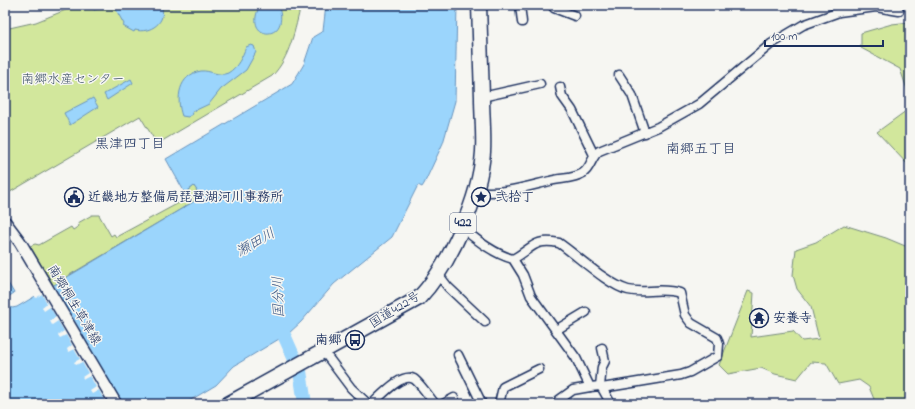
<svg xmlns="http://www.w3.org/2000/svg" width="915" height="409" viewBox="0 0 915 409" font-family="'Indie Flower','Klee One',sans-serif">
<rect width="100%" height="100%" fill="#f6f6f2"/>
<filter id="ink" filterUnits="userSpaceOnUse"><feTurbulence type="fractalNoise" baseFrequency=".025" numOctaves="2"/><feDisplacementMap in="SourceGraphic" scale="8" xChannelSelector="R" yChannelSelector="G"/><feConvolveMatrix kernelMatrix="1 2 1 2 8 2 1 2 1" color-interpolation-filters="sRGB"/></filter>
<g filter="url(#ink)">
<g fill="#d2e79c" stroke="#768b7d">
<path d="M78,5H301C295,29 290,58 272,76L157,144L140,116L5,195V29L36,22Z"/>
<polygon points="910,22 910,98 900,69 861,48 861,33 892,24"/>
<polygon points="910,108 910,167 877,132"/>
<polygon points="194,186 200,195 198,199 66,277 65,280 54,286 30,246 35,244 39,245 71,227 73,230 79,226 78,223 92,215 99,215 111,236 114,234 116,237 188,198 185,193"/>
<polygon points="844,225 886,238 910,248 910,404 876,404 869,387 859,380 838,384 826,363 811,362 797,379 775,374 761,368 728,374 719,365 748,291 754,293 751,337 793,331 802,341 819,339 811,307 797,289 793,275 796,249 816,242"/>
</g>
<g fill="#9bd5fc" stroke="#6893bd">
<path d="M97,5H161C168,22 150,34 135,30L134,32L123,26L124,24L115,8L107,6L94,10L93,7Z"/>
<path d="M260,5H278C293,43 241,42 260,5Z"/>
<polygon points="326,5 457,5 455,101 443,143 424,184 422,187 418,185 392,237 334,284 301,322 288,334 295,351 288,355 279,339 234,366 216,385 184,404 5,404 5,278 14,293 8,297 6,304 12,308 17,307 198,199 200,195 194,186 185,193 166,159 292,84 304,64 313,37 323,31"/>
<path d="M251,45L254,46L256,52L246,70L221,89L209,104L192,112L193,114L188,117L182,116C176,99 178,75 201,71C210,70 219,77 228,73C238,67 242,57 246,47Z"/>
<polygon points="131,79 133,83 107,100 104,94"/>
<polygon points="93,98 98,107 70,125 64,113"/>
</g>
<polygon fill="#f6f6f2" points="53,284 122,404 98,404 104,400 99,390 92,394 90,391 96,387 90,376 84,379 82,377 88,373 82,362 76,365 74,362 80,359 74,349 68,352 67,349 72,345 66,335 60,338 58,335 64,331 58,321 52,325 50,321 56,317 50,307 44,311 42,307 47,303 42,294 36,298 34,295"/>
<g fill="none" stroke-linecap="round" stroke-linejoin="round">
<polyline stroke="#9bd5fc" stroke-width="14" points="284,335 300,371 305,404"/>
<defs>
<g id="street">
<polyline points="520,5 522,22"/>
<polyline points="552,5 554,8 575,16"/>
<polyline points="619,75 632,95 645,133"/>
<polyline points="560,87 562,96 572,110 594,155"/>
<polyline points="482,97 540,84"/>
<path d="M475,191C501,195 525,187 550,181C561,178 574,179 583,173C591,168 591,157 599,151L658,127L699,104L771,44L803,25L839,12L876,7L899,11"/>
<path d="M462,228C477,240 494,254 513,259L523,275L531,296L576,358L590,387L600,386L602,388L681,375L690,372L718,356L719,344L717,338L691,323L685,315L680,293C660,287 645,294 628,290C608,285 578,256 559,243C534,238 533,248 513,259"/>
<polyline points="438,274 448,287 485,322"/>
<polyline points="556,330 586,312"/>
<polyline points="324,352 351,388 368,404"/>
<polyline points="458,355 482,404"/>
<polyline points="600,386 602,367 605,361 602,348"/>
<polyline points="602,388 611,404"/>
<polyline points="559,400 573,390 590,387"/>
<path d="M372,404C381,396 402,372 414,379C420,383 430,398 435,404"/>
<polyline points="443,404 454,398"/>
<polyline points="499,404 503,387 539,369"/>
</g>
<polyline id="secondary" points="5,222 20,242 116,404"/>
<path id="highway" d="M228,404L419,298C450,265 480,197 483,152C484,134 482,115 482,97C481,66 480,36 479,5"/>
</defs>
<use href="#street" stroke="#1b2f5e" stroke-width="11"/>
<use href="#secondary" stroke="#1b2f5e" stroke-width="14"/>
<use href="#highway" stroke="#1b2f5e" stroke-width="17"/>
<use href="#street" stroke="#f6f6f2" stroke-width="8"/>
<use href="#secondary" stroke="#f6f6f2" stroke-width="11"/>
<use href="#highway" stroke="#f6f6f2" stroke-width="14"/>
</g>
</g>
<defs>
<symbol id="civic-ring" viewBox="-11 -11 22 22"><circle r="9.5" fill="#f6f6f2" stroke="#1b2f5e" stroke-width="1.5"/><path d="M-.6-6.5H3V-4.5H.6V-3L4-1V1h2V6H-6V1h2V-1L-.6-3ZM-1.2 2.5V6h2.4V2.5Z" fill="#1b2f5e"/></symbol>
<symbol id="sight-ring" viewBox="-11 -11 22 22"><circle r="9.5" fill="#f6f6f2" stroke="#1b2f5e" stroke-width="1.5"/><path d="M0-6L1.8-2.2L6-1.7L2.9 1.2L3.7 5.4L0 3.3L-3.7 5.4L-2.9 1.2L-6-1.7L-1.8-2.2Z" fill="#1b2f5e"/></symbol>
<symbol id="temple-ring" viewBox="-11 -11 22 22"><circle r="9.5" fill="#f6f6f2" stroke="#1b2f5e" stroke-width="1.5"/><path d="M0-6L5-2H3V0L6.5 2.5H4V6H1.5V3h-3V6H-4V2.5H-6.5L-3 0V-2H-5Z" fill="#1b2f5e"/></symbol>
<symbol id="bus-ring" viewBox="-11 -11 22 22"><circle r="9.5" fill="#f6f6f2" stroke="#1b2f5e" stroke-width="1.5"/><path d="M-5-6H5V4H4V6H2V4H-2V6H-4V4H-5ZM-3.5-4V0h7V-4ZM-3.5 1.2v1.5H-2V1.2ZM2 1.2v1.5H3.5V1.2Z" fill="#1b2f5e"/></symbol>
</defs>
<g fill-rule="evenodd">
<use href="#civic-ring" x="63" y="186" width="22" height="22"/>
<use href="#sight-ring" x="470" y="186" width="22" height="22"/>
<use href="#temple-ring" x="748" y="307" width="22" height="22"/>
<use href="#bus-ring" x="344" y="329" width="22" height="22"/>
</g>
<g text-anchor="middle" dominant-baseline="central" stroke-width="3" stroke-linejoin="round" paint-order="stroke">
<rect fill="#f6f6f2" stroke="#5d6b8a" stroke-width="1" x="450" y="213" width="26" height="20" rx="3"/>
<g font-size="12" font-weight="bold" fill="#1b2f5e">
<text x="463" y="223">422</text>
</g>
<g font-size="13" fill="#40546a" stroke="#f6f6f2">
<text x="73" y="79">南郷水産センター</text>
</g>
<g font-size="13" font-weight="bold" fill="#1b2f5e" stroke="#f6f6f2" text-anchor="start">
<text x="88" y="197">近畿地方整備局琵琶湖河川事務所</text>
<text x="495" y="197">弐拾丁</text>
<text x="773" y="318">安養寺</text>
<text x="341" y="340" text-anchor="end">南郷</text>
</g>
<g font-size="13" fill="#1b2f5e" stroke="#f6f6f2">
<text transform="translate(74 305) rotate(59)">南郷桐生草津線</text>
<text transform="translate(395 310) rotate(-32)">国道422号</text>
</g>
<g font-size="14" fill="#1b2f5e" stroke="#f6f6f2">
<text x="130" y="144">黒津四丁目</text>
<text x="701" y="149">南郷五丁目</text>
</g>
<g font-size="14" font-style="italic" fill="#3b5886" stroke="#f6f6f2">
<text transform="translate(256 243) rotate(-30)">瀬田川</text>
<text transform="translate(279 297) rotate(-92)">国分川</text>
</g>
</g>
<rect width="915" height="409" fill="none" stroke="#f6f6f2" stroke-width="20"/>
<rect x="10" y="10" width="895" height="389" fill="none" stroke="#1b2f5e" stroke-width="1.5" filter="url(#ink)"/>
<path d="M765 40v6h118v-6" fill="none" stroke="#1b2f5e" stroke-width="2"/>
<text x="771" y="40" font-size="12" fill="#1b2f5e" stroke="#f6f6f2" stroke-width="3" paint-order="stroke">100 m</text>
</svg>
